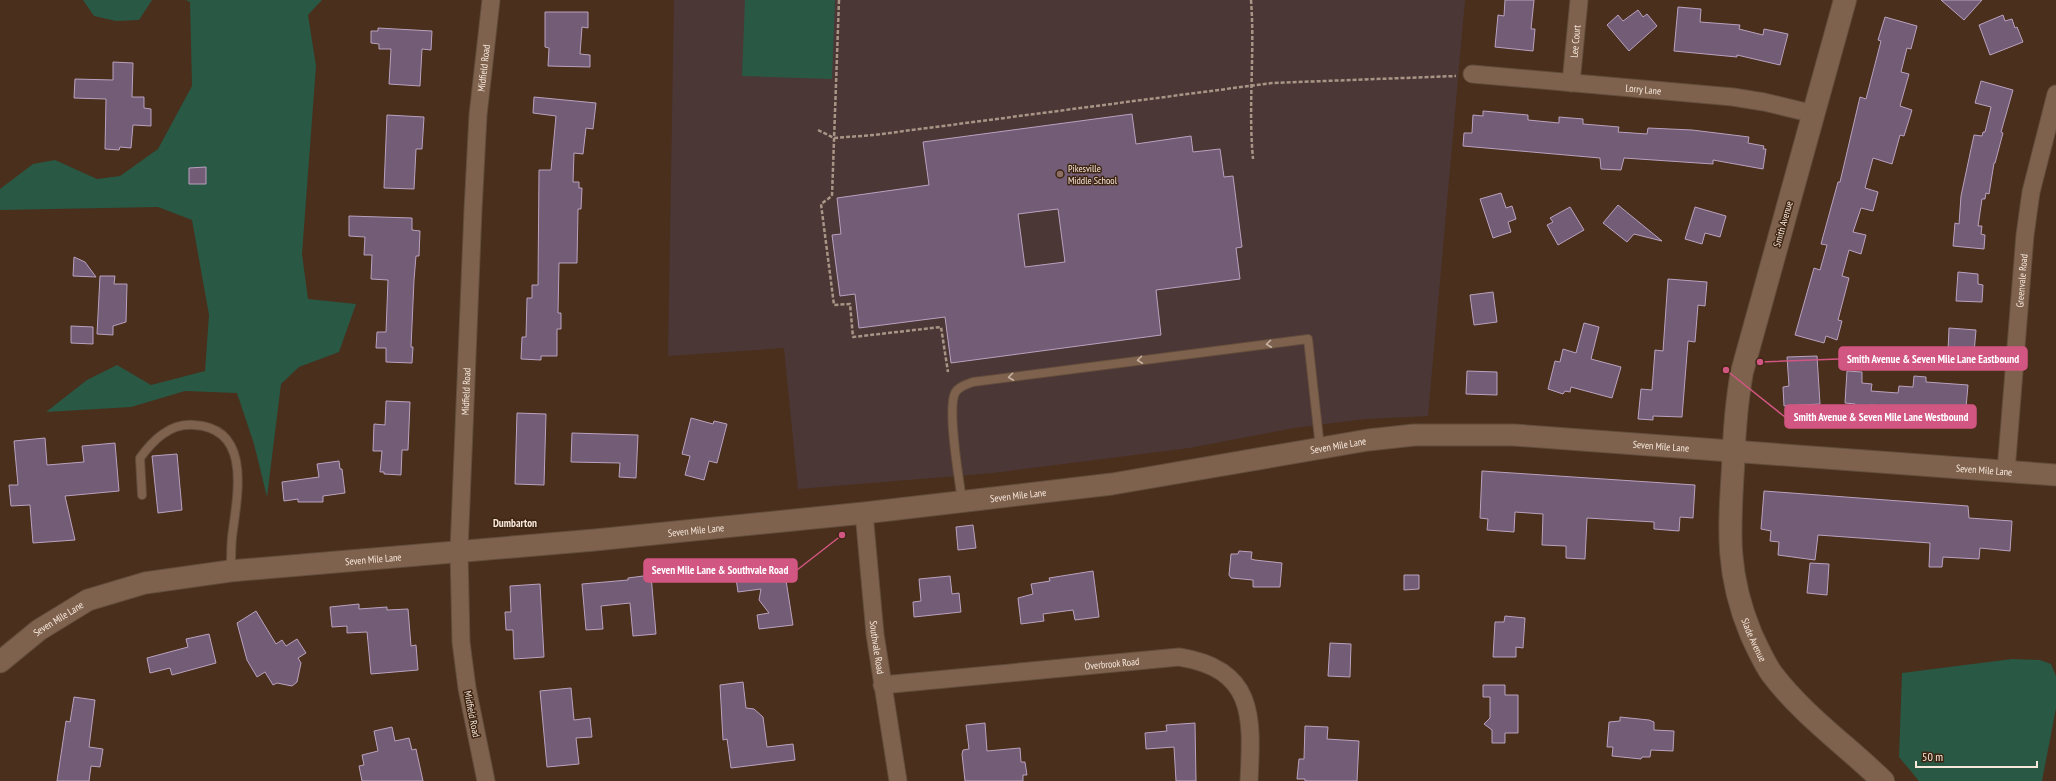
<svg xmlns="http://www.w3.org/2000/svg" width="2056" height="781" viewBox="0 0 2056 781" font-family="'PT Sans Narrow',sans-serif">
<rect width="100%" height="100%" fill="#492f1c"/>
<polygon fill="#4c3737" points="674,0 1465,0 1428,416 1365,419 1294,428 1189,448 993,473 798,489 784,348 668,356"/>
<g fill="#295844">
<polygon points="83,0 152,0 139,20 116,21 94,16"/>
<polygon points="186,0 322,0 308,15 316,66 302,254 308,299 356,304 339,352 299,367 281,384 267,497 254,444 237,393 185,391 131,407 46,412 87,380 117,365 151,385 205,371 209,315 192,220 158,207 0,210 0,189 33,164 55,160 97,179 120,176 158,149 192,86 190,2"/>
<polygon points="745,0 835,0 832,79 742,76"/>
<polygon points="2012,659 2040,660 2051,664 2056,676 2056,708 2042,781 1919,781 1899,757 1902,673"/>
</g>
<g fill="#725c76" stroke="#baa2bf" fill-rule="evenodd">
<polygon points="1505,0 1534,0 1531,29 1535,29 1533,51 1495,47 1498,15 1504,16"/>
<polygon points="1941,0 1982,0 1964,20"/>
<polygon points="1678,7 1701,9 1700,22 1740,25 1739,29 1763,35 1764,29 1788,34 1780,65 1737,55 1737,57 1674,51"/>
<polygon points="1638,10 1643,17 1647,14 1657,26 1629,51 1607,25 1618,15 1623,21"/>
<polygon points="545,12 588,12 588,28 582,27 580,54 590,55 590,67 548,66 549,48 545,47"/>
<polygon points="2003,15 2005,21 2012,19 2015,28 2017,27 2023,42 1990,55 1979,25"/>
<polygon points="1885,17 1917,26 1911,49 1907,48 1901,72 1909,74 1900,106 1912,110 1904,136 1900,135 1892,164 1873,158 1865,188 1878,192 1873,211 1861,208 1853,232 1866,235 1861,254 1849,250 1842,276 1849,278 1838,320 1842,321 1837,340 1826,336 1824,343 1795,335 1814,268 1820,270 1827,245 1821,244 1838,182 1840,182 1860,97 1866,99 1881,41 1878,40"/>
<polygon points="378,28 432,31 431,50 422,49 420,86 389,84 391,49 379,49 379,44 371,43 371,31 378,31"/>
<polygon points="113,62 133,63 132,97 144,97 144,108 151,109 151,126 133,125 131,148 120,147 119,150 105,149 106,99 74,98 75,79 113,80"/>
<polygon points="1981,81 2013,90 2001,132 2003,133 1995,163 1994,163 1989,194 1986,193 1985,199 1982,199 1978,226 1982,226 1981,234 1985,235 1984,249 1953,246 1955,223 1959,224 1961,196 1974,135 1982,136 1983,132 1985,132 1991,107 1975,103"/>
<polygon points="534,97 596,103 593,129 586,128 583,154 574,153 573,182 579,182 579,188 582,188 581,209 578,209 577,263 559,263 558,313 561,313 561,329 557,329 557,356 541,356 541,360 521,359 522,337 526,337 527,298 532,298 532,285 538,285 539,170 551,170 556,116 533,113"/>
<polygon points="1483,111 1528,115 1528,120 1559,123 1559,117 1583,119 1583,124 1619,127 1618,132 1647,134 1648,128 1692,130 1749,137 1748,143 1764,146 1763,149 1766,149 1763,169 1713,160 1713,164 1624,158 1621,170 1601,169 1600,158 1463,146 1464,133 1472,133 1473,115 1483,116"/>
<path d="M1132,114L1136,144L1191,136L1193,152L1220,149L1224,177L1233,176L1242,247L1236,248L1240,279L1156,290L1161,335L951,363L945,317L859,328L855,294L840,296L832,235L841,234L837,198L929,185L923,142ZM1058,209L1065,262L1025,267L1018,214Z"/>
<polygon points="387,115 424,117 422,149 416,149 414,189 384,188"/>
<polygon points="206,167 206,184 189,184 189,168"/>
<polygon points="1501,193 1506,208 1512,206 1516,219 1508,222 1511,232 1493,238 1480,199"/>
<polygon points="1618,205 1662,241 1634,234 1627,242 1603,223"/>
<polygon points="1570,207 1584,230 1558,245 1547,225 1553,222 1550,218"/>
<polygon points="1695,207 1726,216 1720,237 1705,233 1702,244 1685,239"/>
<polygon points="349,216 412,218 412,230 420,231 419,256 416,256 414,280 411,347 413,347 412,363 386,362 386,348 376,348 377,332 386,332 388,280 371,279 372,255 364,255 365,237 349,236"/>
<polygon points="74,257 85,262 96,277 73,276"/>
<polygon points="1958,272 1978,274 1978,284 1983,285 1982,302 1956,301"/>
<polygon points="100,276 115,276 114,284 127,284 126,322 113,326 113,335 97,334"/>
<polygon points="1668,279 1707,282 1705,306 1698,305 1695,342 1688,341 1682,417 1653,416 1653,420 1638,419 1641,389 1652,390 1655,350 1663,351"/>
<polygon points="1493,292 1497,322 1474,325 1470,295"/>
<polygon points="1584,323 1599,327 1591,359 1621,367 1612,398 1571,387 1570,392 1565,391 1563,394 1548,389 1555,361 1560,362 1563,349 1576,353"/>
<polygon points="71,326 93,327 93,344 71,343"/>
<polygon points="1949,328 1976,330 1974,353 1948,351"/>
<polygon points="1817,356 1820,404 1784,406 1783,387 1789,386 1787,357"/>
<polygon points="1467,371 1497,372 1497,395 1466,394"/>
<polygon points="1847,371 1862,372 1862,383 1872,384 1871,391 1898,393 1899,386 1913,387 1914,376 1926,377 1926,382 1968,385 1965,419 1897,413 1897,407 1870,405 1870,411 1855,410 1855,404 1845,403"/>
<polygon points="386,401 410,402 408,450 402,450 401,475 384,474 384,472 380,472 382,451 373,451 374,424 385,425"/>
<polygon points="517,413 546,414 544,485 515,484"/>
<polygon points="691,418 713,424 714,421 727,424 717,463 709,461 704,480 685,475 690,456 682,454"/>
<polygon points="572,433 638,435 636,478 619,477 620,463 571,462"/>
<polygon points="45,438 47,465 84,462 82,446 115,443 119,491 65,496 75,540 33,543 30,505 11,506 9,485 18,485 14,441"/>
<polygon points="177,454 182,510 158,513 152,456"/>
<polygon points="339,461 340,469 342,469 345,493 323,496 323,502 298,502 298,499 284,501 282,482 319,477 317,464"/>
<polygon points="1482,471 1695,485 1693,518 1680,517 1679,531 1654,529 1654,522 1587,518 1585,559 1566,558 1566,546 1542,545 1543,514 1515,512 1514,532 1487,530 1488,519 1480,518"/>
<polygon points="1764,491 1968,506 1969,518 2012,521 2010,551 1980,548 1979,559 1943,557 1942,567 1929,567 1930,543 1818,535 1815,560 1778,555 1779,542 1770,541 1771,531 1761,529"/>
<polygon points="973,525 976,548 958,550 956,527"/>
<polygon points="1239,551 1252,552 1251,559 1255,560 1282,563 1280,587 1253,587 1253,580 1231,578 1229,575 1231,554 1238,554"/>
<polygon points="1810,563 1829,564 1827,595 1807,593"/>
<polygon points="753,570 753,571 761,570 763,582 764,577 785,574 793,625 759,629 757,615 769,613 759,600 761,589 738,592 735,572"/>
<polygon points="1093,571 1099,617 1075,620 1073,610 1043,614 1044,621 1021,624 1018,598 1033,594 1031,584 1050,581 1049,578"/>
<polygon points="651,575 656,634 633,636 630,603 601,606 603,629 586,630 582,584 628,580 628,578"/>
<polygon points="1404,575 1419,575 1419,589 1404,590"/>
<polygon points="950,576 952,594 959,593 961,612 914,617 913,602 921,601 919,579"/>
<polygon points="540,584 544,657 514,659 513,630 506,630 505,612 511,612 510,586"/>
<polygon points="359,604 359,609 387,607 387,610 408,609 411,646 416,645 418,670 371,674 367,632 347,633 347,626 332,627 330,607"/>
<polygon points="256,611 276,644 282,640 286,646 297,639 306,653 298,658 301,663 297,682 292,686 277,683 273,685 265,672 257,677 247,660 237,623"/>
<polygon points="1505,616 1525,618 1523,648 1516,647 1516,657 1493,657 1495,622 1504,622"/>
<polygon points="209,634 216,663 172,675 170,668 150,673 147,658 188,647 186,639"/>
<polygon points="1330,643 1351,644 1350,677 1328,676"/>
<polygon points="743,682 746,708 754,709 763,717 767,747 793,744 795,760 731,768 727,739 723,740 720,685"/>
<polygon points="1483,685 1505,685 1505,695 1518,695 1518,733 1505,733 1505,743 1492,743 1492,730 1484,724 1490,718 1490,697 1483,697"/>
<polygon points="571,688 574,720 590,718 592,737 576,738 579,764 547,767 540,691"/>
<polygon points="74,697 95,700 89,747 103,749 100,767 91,766 89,781 57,781 66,721 70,722"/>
<polygon points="1620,717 1649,720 1654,722 1654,730 1674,731 1673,751 1651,750 1650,757 1642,757 1641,759 1612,756 1613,747 1607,747 1609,722 1620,721"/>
<polygon points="985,723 987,751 1020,748 1021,762 1025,762 1027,775 1023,775 1023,781 965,781 962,754 963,750 969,749 966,725"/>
<polygon points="1195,723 1196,781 1176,781 1174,747 1146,749 1145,733 1167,731 1166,725"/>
<polygon points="1305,726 1328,727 1327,739 1359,741 1357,781 1305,781 1305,779 1297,779 1299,759 1304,759"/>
<polygon points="392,727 395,741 409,738 412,750 416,749 423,781 362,781 359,766 364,765 362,755 378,751 374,731"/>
</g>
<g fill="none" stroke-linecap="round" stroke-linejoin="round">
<defs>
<g id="service">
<path d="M142,495L140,458C153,440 170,423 194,425C253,428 237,497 232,537C231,548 231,559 231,570"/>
<path d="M962,500C959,479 947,410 955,393C958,387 967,384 973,382L1308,339L1320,448"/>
</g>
<g id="minor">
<path id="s1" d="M1472,74L1733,97L1764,102L1814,114"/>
<path id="s2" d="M1571,83L1579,0"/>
<path id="s3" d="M2006,471L2025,235L2031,192L2056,94"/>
<path id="s4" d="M864,513L875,634L898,781"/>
<path id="s5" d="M882,685L1179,657C1256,669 1252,718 1249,781"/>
<path id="s6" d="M486,781L467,688L461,642L459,551L473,210L478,115L491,0"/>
</g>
<g id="tertiary">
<path id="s7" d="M0,662L39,630L88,600L145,583L230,571L595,540L864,513L1112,484L1368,440L1414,435H1514L2056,475"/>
</g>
<g id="secondary">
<path id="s8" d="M1845,0L1742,372C1736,404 1734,436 1733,468C1729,531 1726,574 1751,634C1757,647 1764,663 1772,674C1803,715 1847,746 1883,781"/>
</g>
</defs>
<use href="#service" stroke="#634d3c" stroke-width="10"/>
<use href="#minor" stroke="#634d3c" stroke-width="19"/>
<use href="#tertiary" stroke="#634d3c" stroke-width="23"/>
<use href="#secondary" stroke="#634d3c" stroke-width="24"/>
<g stroke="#a99585" stroke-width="2.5" stroke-dasharray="4 2" stroke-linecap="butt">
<polyline points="839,0 832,196 821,204 834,305 850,304 853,337 941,327 948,372"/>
<path d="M1251,0C1255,53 1248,106 1253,159"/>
<polyline points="818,130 834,138 874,135 1272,83 1456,76"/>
</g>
<use href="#service" stroke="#7e624e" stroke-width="8"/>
<use href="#minor" stroke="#7e624e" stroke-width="17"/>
<use href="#tertiary" stroke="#7e624e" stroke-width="21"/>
<use href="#secondary" stroke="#7e624e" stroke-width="22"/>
</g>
<defs><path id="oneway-chevron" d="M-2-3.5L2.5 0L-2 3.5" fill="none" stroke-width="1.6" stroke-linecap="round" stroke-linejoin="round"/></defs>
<g stroke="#c7b2a3">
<use href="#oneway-chevron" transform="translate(1269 344) rotate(173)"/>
<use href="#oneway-chevron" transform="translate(1140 360) rotate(173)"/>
<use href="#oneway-chevron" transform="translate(1011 377) rotate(173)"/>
</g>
<circle fill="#8d6e63" stroke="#3e2512" stroke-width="1.5" cx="1060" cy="174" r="4"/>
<g text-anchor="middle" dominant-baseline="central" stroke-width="3" stroke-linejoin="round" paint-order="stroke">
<g font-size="10" fill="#f8e8dc" stroke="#3e2512">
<text stroke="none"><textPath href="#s2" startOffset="42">Lee Court</textPath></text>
<text stroke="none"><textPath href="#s6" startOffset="716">Midfield Road</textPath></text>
<text stroke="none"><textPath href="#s1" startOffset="172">Lorry Lane</textPath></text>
<text transform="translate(1783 224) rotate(-74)">Smith Avenue</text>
<text stroke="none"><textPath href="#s3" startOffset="191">Greenvale Road</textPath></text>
<text stroke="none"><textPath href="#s6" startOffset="392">Midfield Road</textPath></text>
<text stroke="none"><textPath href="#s7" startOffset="1369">Seven Mile Lane</textPath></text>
<text stroke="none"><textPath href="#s7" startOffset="1693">Seven Mile Lane</textPath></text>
<text stroke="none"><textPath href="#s7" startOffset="2017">Seven Mile Lane</textPath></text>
<text stroke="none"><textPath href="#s7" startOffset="1045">Seven Mile Lane</textPath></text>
<text stroke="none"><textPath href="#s7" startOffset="721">Seven Mile Lane</textPath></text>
<text stroke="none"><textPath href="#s7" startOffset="397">Seven Mile Lane</textPath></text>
<text stroke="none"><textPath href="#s7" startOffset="73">Seven Mile Lane</textPath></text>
<text stroke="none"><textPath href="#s8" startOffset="658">Slade Avenue</textPath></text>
<text stroke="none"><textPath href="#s4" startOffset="135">Southvale Road</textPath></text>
<text stroke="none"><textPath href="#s5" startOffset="231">Overbrook Road</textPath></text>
<text transform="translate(472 714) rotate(79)">Midfield Road</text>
</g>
<g font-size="10" fill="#f8e8dc" stroke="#3e2512" text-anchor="start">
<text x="1068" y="168">Pikesville<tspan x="1068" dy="12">Middle School</tspan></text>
</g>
<g font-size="11" font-weight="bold" fill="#f8e8dc" stroke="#3e2512">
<text x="515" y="523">Dumbarton</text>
</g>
</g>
<path fill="none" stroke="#d25682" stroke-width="1.5" d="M1760 362L1839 359M1726 370L1785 417M842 535L797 570"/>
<g fill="#d25682" stroke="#3e2512" stroke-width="1.5">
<circle cx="1760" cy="362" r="4"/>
<circle cx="1726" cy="370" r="4"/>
<circle cx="842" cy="535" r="4"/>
</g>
<g fill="#d25682" stroke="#d25682" stroke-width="1.5">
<rect x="1839" y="347" width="188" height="23" rx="4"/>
<rect x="1785" y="405" width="191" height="23" rx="4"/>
<rect x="644" y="559" width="153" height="23" rx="4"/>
</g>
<g font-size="11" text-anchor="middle" font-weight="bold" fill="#fff">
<text x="1933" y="363">Smith Avenue &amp; Seven Mile Lane Eastbound</text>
<text x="1881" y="421">Smith Avenue &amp; Seven Mile Lane Westbound</text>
<text x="720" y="574">Seven Mile Lane &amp; Southvale Road</text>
</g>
<path d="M1916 761v6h121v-6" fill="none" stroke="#f8e8dc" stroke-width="2"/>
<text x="1922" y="761" font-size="12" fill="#f8e8dc" stroke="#3e2512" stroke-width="3" paint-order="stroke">50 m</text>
</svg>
